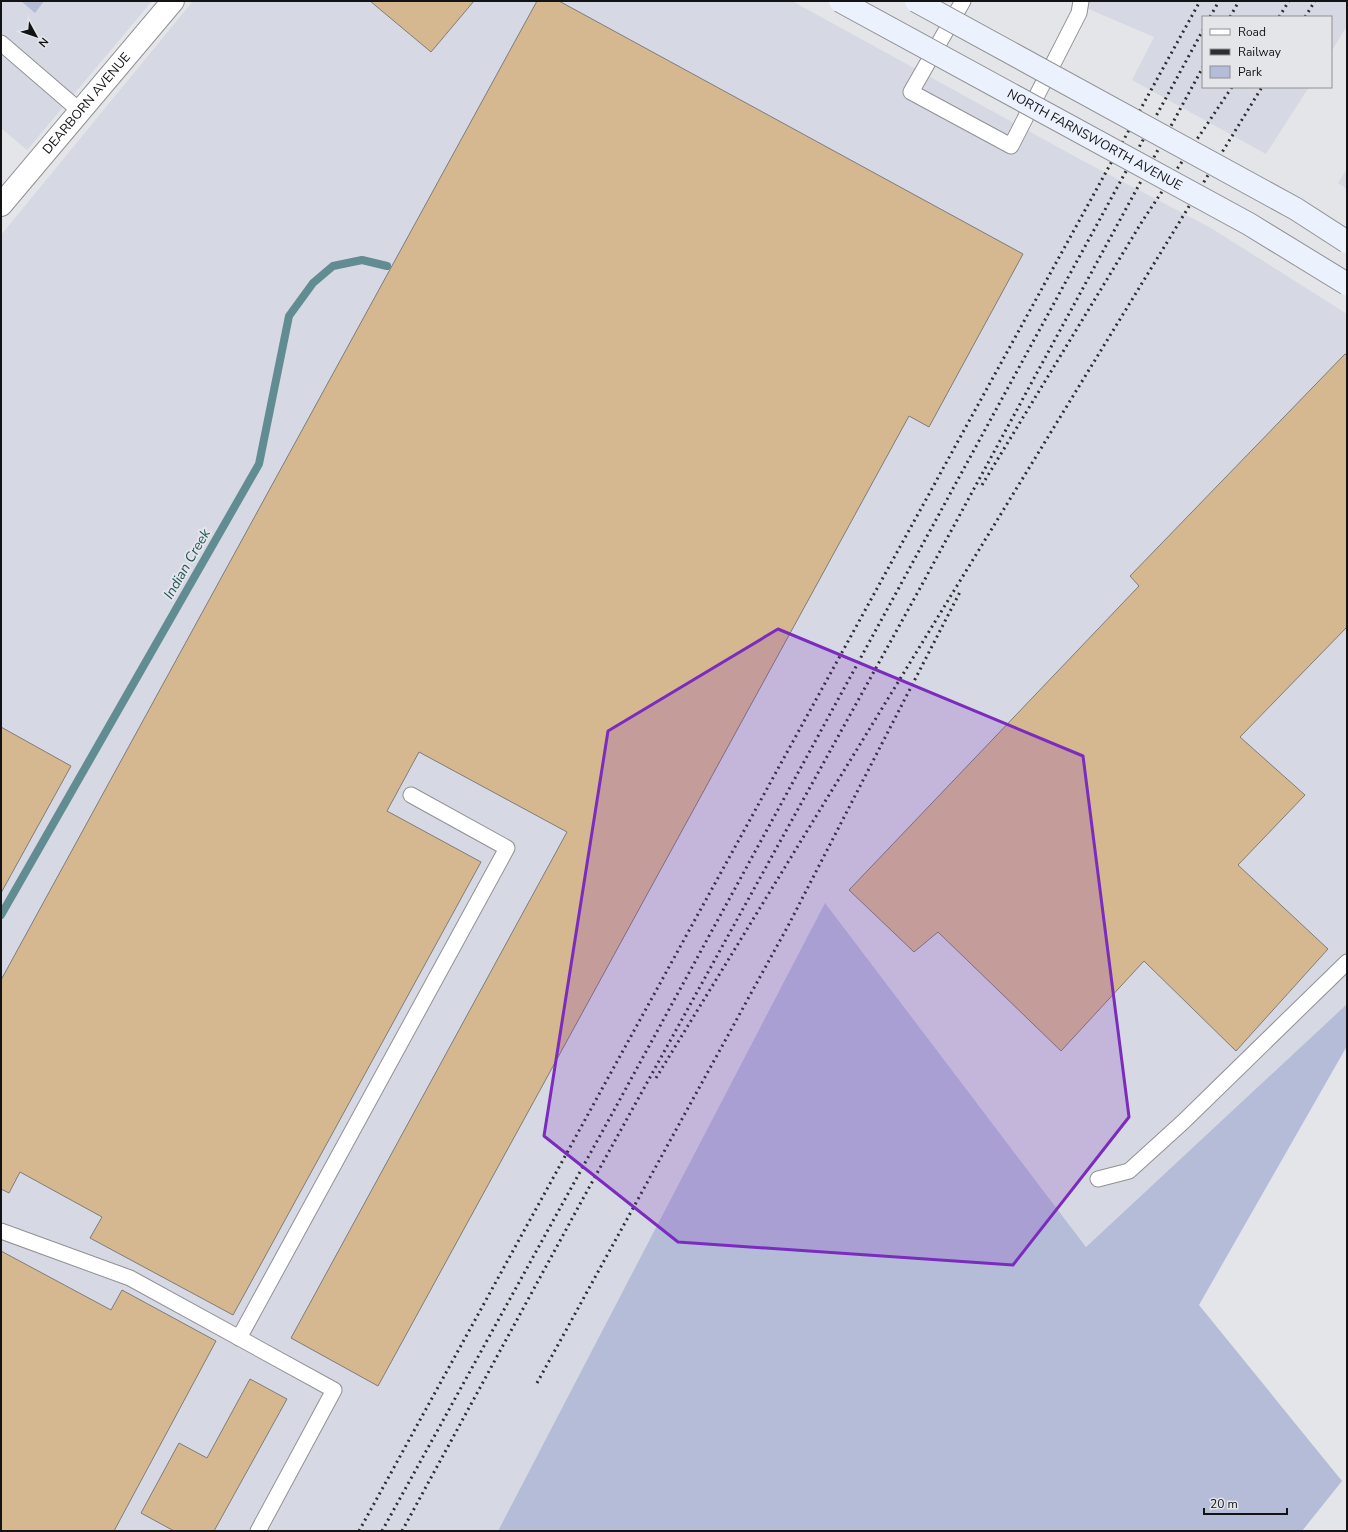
<svg xmlns="http://www.w3.org/2000/svg" width="1348" height="1532" viewBox="0 0 1348 1532" font-family="'Nunito Sans',sans-serif">
<rect width="100%" height="100%" fill="#e4e5e9"/>
<g fill="#d6d9e3">
<polygon points="1,1 152,1 27,150 1,128"/>
<polygon points="193,1 792,1 1085,162 1211,228 1347,314 1347,1004 1086,1247 825,904 498,1531 1,1531 1,235"/>
<polygon points="1070,1 1347,1 1347,26 1331,52 1331,17 1203,17 1203,87 1309,87 1266,154 1132,80 1154,37"/>
<polygon points="1347,169 1347,189 1338,183"/>
</g>
<g fill="#b5bcd7">
<polygon points="21,1 44,1 35,13"/>
<polygon points="825,903 1086,1247 1347,1004 1347,1046 1199,1305 1342,1481 1302,1531 498,1531"/>
</g>
<g fill="none" stroke-linecap="round" stroke-linejoin="round">
<polyline stroke="#618c91" stroke-width="8" points="1,915 259,464 289,316 313,283 333,266 362,260 387,266"/>
</g>
<g fill="#d6b890" stroke="#7e7c79">
<polygon points="370,1 474,1 431,52"/>
<polygon points="537,1 559,1 1023,254 929,427 909,416 378,1386 291,1338 567,832 419,752 387,811 481,862 233,1315 90,1238 102,1217 20,1172 9,1193 1,1189 1,980"/>
<polygon points="1345,354 1347,355 1347,627 1240,737 1305,795 1238,865 1328,949 1236,1051 1144,961 1061,1051 938,932 914,952 849,890 1139,586 1130,576"/>
<polygon points="1,727 71,766 1,893"/>
<polygon points="1,1251 111,1310 122,1290 216,1341 114,1531 1,1531"/>
<polygon points="250,1379 287,1399 214,1531 174,1531 141,1513 179,1443 207,1458"/>
</g>
<g fill="none" stroke-linecap="round" stroke-linejoin="round">
<defs>
<g id="service">
<polyline points="963,1 911,92 1011,146 1079,13 1081,1"/>
<polyline points="1,43 80,111"/>
<polyline points="1098,1179 1129,1171 1183,1122 1347,962"/>
<polyline points="1,1231 130,1278 334,1390 258,1531"/>
<polyline points="239,1338 507,848 411,795"/>
</g>
<g id="minor">
<path id="s1" d="M1,205L173,1"/>
</g>
</defs>
<use href="#service" stroke="#919195" stroke-width="17"/>
<use href="#minor" stroke="#919195" stroke-width="24"/>
<use href="#service" stroke="#fff" stroke-width="15"/>
<use href="#minor" stroke="#fff" stroke-width="22"/>
<g stroke="#2e2e30" stroke-width="3" stroke-dasharray="2 4" stroke-linecap="butt">
<polyline points="1210,17 1219,1"/>
<polyline points="1230,17 1239,1"/>
<polyline points="1279,17 1289,1"/>
<polyline points="1305,17 1315,1"/>
<polyline points="982,485 1143,220 1232,87"/>
<polyline points="656,1078 1262,87"/>
<polyline points="537,1383 788,926 961,590"/>
<polyline points="359,1531 1200,1"/>
<polyline points="382,1531 618,1103 1203,30"/>
<polyline points="402,1531 580,1204 919,590 1203,67"/>
</g>
<defs>
<g id="secondary-bridge">
<path id="s2" d="M840,1L1249,224L1347,284"/>
<polyline points="916,1 1296,209 1347,242"/>
</g>
</defs>
<use href="#secondary-bridge" stroke="#919195" stroke-width="24" stroke-linecap="butt"/>
<use href="#secondary-bridge" stroke="#ecf2fd" stroke-width="22"/>
</g>
<path fill="#7b2cbf" fill-opacity="0.2" stroke="#7b2cbf" stroke-width="3" stroke-linejoin="round" d="M778,629L1083,756L1129,1117L1013,1265L678,1242L544,1136L608,731Z"/>
<g text-anchor="middle" dominant-baseline="central" stroke-width="4" stroke-linejoin="round" paint-order="stroke">
<g font-size="13" fill="#131315" stroke="#e4e5e9">
<text stroke="none"><textPath href="#s1" startOffset="133">DEARBORN AVENUE</textPath></text>
<text stroke="none"><textPath href="#s2" startOffset="290">NORTH FARNSWORTH AVENUE</textPath></text>
</g>
<g font-size="14" font-style="italic" fill="#22575c" stroke="#e4e5e9">
<text transform="translate(187 564) rotate(-60)">Indian Creek</text>
</g>
</g>
<rect width="1348" height="1532" fill="none" stroke="#131315" stroke-width="4"/>
<rect x="1202" y="16" width="130" height="72" fill="#e4e5e9" stroke="#909194"/>
<rect x="1210" y="29" width="20" height="6" fill="#ffffff" stroke="#909194"/>
<text x="1238" y="36" font-size="12" fill="#131315">Road</text>
<rect x="1210" y="49" width="20" height="6" fill="#2e2e30" stroke="#909194"/>
<text x="1238" y="56" font-size="12" fill="#131315">Railway</text>
<rect x="1210" y="66" width="20" height="12" fill="#b5bcd7" stroke="#909194"/>
<text x="1238" y="76" font-size="12" fill="#131315">Park</text>
<g transform="translate(36 36) rotate(130)" stroke="#e4e5e9" stroke-width="3" paint-order="stroke">
<path d="M0-3L7 15L0 10L-7 15Z" fill="#131315"/>
<text y="-6" font-size="11" font-weight="bold" text-anchor="middle" fill="#131315">N</text>
</g>
<path d="M1204 1508v6h83v-6" fill="none" stroke="#131315" stroke-width="2"/>
<text x="1210" y="1508" font-size="12" fill="#131315" stroke="#e4e5e9" stroke-width="3" paint-order="stroke">20 m</text>
</svg>
